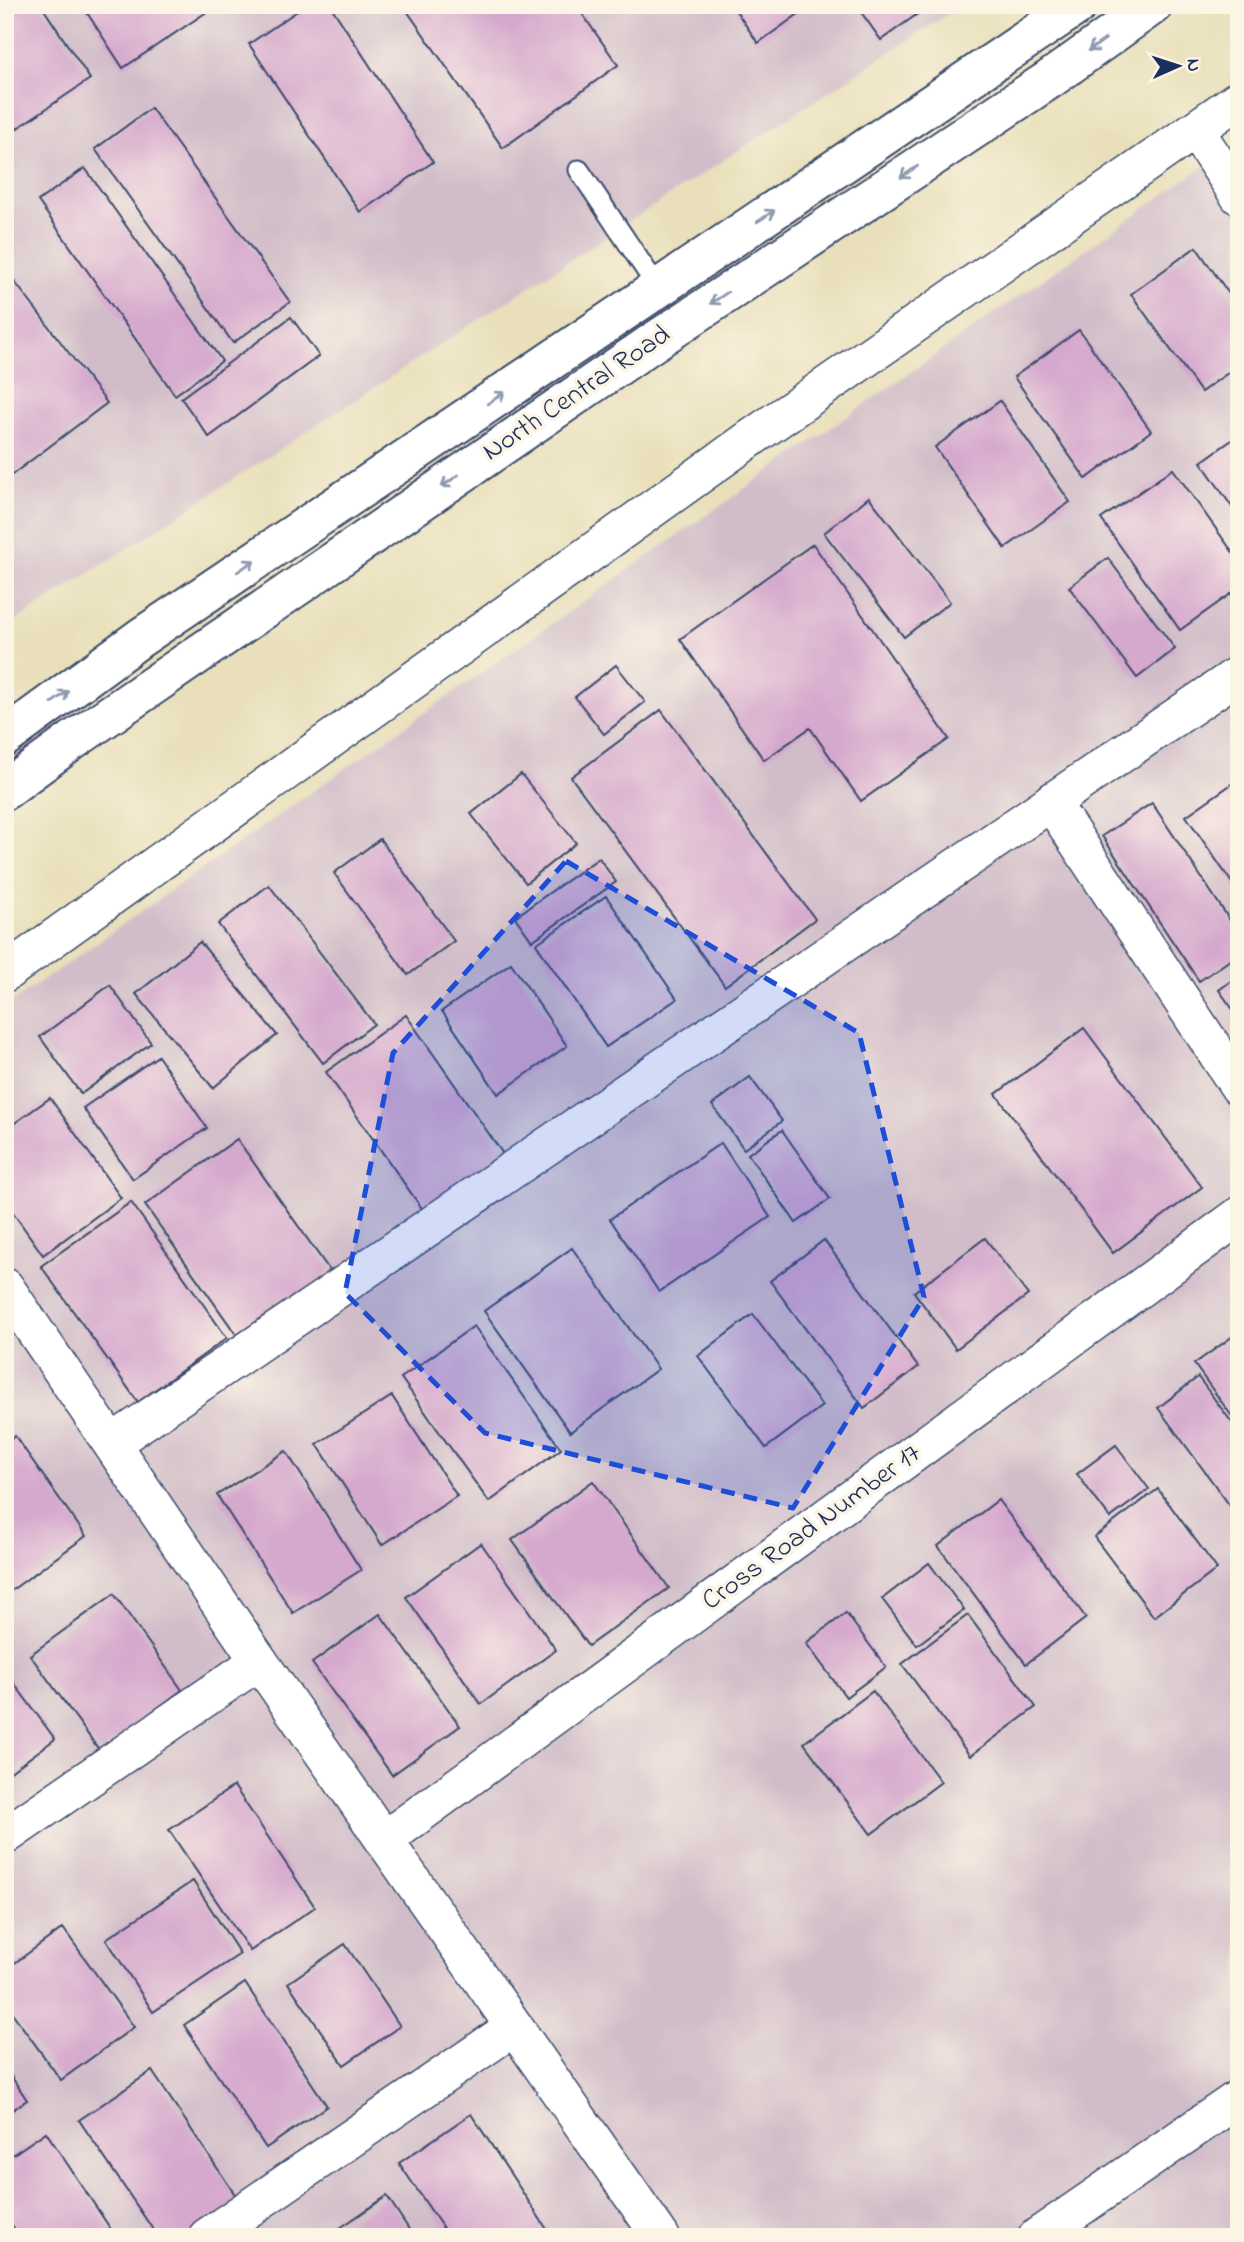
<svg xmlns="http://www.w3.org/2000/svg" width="1244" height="2242" viewBox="0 0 1244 2242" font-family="'Indie Flower',sans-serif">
<rect width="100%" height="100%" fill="#fcf5e5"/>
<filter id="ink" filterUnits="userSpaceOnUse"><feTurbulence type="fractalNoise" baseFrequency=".0143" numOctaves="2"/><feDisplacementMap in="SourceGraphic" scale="14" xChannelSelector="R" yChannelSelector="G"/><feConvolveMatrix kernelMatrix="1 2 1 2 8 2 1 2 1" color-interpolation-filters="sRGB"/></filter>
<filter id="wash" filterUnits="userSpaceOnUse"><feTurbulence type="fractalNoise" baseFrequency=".00686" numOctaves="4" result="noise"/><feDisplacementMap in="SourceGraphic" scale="28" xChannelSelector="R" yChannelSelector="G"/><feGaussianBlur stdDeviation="1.57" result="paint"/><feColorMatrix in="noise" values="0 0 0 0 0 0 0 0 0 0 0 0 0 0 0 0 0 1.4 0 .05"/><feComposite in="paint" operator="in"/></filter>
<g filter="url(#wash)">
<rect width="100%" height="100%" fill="#e9e0bb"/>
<g fill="#d1bdc9">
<polygon points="5,5 962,5 5,628"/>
<polygon points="1239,142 1239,2237 5,2237 5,1007"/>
</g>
<g id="blocks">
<g fill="#d5a9cd">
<polygon points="5,5 41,5 90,79 13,131 5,119"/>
<polygon points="82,5 217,5 123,68"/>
<polygon points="306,5 330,5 433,162 360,212 249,44"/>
<polygon points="403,5 576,5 618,65 503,148"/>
<polygon points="732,5 811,5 758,43"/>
<polygon points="856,5 930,5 881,40"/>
<polygon points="151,108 290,302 233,343 95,149"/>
<polygon points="85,168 222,361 175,395 38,201"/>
<polygon points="1196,247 1239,308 1239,365 1201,392 1131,294"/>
<polygon points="5,269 107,403 5,480"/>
<polygon points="291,317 319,356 209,437 181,398"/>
<polygon points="1079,330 1151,431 1086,479 1014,377"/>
<polygon points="1000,401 1070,502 1005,548 935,447"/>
<polygon points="1239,435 1239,517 1201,462"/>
<polygon points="1173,469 1239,561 1239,588 1180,630 1101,519"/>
<polygon points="869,497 950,602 904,637 824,533"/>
<polygon points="813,544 949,739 861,801 810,728 764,760 680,639"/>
<polygon points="1108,558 1175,649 1137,678 1069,587"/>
<polygon points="616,665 645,702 604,734 575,697"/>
<polygon points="661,710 815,919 725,986 571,777"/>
<polygon points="521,774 576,843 526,883 471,814"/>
<polygon points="1239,779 1239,893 1186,816"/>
<polygon points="1152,803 1239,934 1239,954 1199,981 1102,836"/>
<polygon points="380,839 454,941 408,975 334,873"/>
<polygon points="599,858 616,882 532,941 515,917"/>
<polygon points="269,885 374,1024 323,1063 218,924"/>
<polygon points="606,896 677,999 606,1047 536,944"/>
<polygon points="200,942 277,1035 213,1088 136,994"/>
<polygon points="511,963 567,1046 498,1094 442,1011"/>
<polygon points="1239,975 1239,1018 1219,990"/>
<polygon points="110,985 151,1043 81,1094 40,1037"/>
<polygon points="406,1015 503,1154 423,1210 326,1072"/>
<polygon points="1084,1028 1202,1187 1113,1253 996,1094"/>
<polygon points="158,1056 207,1128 133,1179 83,1108"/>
<polygon points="750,1077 782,1121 744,1149 712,1105"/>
<polygon points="50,1098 121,1198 43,1255 5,1201 5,1130"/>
<polygon points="782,1130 830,1199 796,1223 748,1154"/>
<polygon points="237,1139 330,1271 238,1337 145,1205"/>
<polygon points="721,1143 770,1217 659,1292 610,1219"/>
<polygon points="131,1202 227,1338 138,1402 41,1266"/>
<polygon points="985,1238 1028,1295 956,1349 914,1292"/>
<polygon points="824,1240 918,1367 864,1408 770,1281"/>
<polygon points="572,1248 658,1369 570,1432 484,1311"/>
<polygon points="753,1314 822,1406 766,1448 698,1356"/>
<polygon points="474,1326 561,1449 489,1502 401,1378"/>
<polygon points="1239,1332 1239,1426 1194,1364"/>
<polygon points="1198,1377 1239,1432 1239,1518 1158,1408"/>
<polygon points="392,1396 457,1496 382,1545 317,1444"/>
<polygon points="15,1436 86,1536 5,1595 5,1443"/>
<polygon points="1116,1445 1149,1489 1110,1518 1077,1474"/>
<polygon points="286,1451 361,1570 293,1613 217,1495"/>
<polygon points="593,1481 669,1588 588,1646 512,1540"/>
<polygon points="1158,1489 1217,1569 1154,1617 1094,1537"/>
<polygon points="998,1500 1086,1618 1026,1664 938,1546"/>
<polygon points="481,1543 556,1650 481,1704 406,1597"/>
<polygon points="929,1563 964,1610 917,1645 882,1599"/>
<polygon points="114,1594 182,1690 100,1751 30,1655"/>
<polygon points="846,1613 886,1667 846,1697 806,1643"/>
<polygon points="380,1614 460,1726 392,1775 312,1663"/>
<polygon points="968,1615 1036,1707 970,1756 902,1664"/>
<polygon points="5,1671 55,1739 5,1776"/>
<polygon points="873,1691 941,1782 871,1834 804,1743"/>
<polygon points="234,1786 315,1907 250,1951 169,1830"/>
<polygon points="193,1881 240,1954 153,2012 106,1939"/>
<polygon points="63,1928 134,2027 61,2080 5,2003 5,1970"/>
<polygon points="345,1944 400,2026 344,2065 288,1983"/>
<polygon points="245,1983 327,2106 266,2148 184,2025"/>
<polygon points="5,2067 27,2100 5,2115"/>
<polygon points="152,2071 240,2202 190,2237 158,2237 79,2120"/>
<polygon points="471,2114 552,2237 449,2237 399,2163"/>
<polygon points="46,2132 116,2237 20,2237 5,2215 5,2160"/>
<polygon points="387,2196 414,2237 327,2237"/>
</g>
</g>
</g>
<g filter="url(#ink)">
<use href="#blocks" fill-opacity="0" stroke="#3a4a6c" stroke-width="2"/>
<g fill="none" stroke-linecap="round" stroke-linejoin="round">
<defs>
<polyline id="service" points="579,170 658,288"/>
<g id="minor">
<polyline points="1195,130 1239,196"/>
<polyline points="1051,802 1239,1087"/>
<polyline points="5,973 754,436 1239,99"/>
<polyline points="5,1287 259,1661 661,2237"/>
<polyline points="112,1443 1239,674"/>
<polyline points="5,1836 259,1661"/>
<polyline points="384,1840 1239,1216"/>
<polyline points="207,2237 514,2027"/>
<polyline points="1037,2237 1239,2098"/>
</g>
<g id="secondary">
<polyline points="5,737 140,638 1078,5"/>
<polyline points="5,790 72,741 652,343 1050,79 1153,5"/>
</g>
</defs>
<use href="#service" stroke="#3a4a6c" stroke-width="23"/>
<use href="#minor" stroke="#3a4a6c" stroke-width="40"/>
<use href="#secondary" stroke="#3a4a6c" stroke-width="42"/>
<use href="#service" stroke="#fff" stroke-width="19"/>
<use href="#minor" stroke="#fff" stroke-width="37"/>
<use href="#secondary" stroke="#fff" stroke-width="38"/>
</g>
<defs><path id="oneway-shaft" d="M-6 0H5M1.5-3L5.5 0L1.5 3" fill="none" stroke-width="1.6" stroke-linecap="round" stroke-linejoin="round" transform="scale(1.75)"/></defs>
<g stroke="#8d97ae">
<use href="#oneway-shaft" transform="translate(1097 45) rotate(145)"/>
<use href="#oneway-shaft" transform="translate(909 172) rotate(146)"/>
<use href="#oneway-shaft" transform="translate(766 216) rotate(-34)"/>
<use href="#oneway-shaft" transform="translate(719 298) rotate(146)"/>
<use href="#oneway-shaft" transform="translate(496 398) rotate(-34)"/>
<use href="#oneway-shaft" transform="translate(450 481) rotate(145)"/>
<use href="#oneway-shaft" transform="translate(246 566) rotate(-34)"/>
<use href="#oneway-shaft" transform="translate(60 697) rotate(-36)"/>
</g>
</g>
<path fill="#1d4ed8" fill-opacity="0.2" stroke="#1d4ed8" stroke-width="5" stroke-dasharray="14 9" stroke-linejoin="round" d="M566,861L859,1033L924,1297L793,1508L485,1433L345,1293L393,1053Z"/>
<g text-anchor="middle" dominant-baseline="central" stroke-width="7" stroke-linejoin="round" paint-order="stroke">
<g font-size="28" fill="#1b2f5e" stroke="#fcf5e5">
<text transform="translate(577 394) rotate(-34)">North Central Road</text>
<text transform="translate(812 1528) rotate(-36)">Cross Road Number 17</text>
</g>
</g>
<rect width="1244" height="2242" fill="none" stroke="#fcf5e5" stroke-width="28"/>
<g transform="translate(1178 66) rotate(87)" stroke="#fcf5e5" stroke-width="5" paint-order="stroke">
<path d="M0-5L12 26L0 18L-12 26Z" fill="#1b2f5e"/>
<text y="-10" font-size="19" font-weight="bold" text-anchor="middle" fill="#1b2f5e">N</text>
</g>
</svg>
